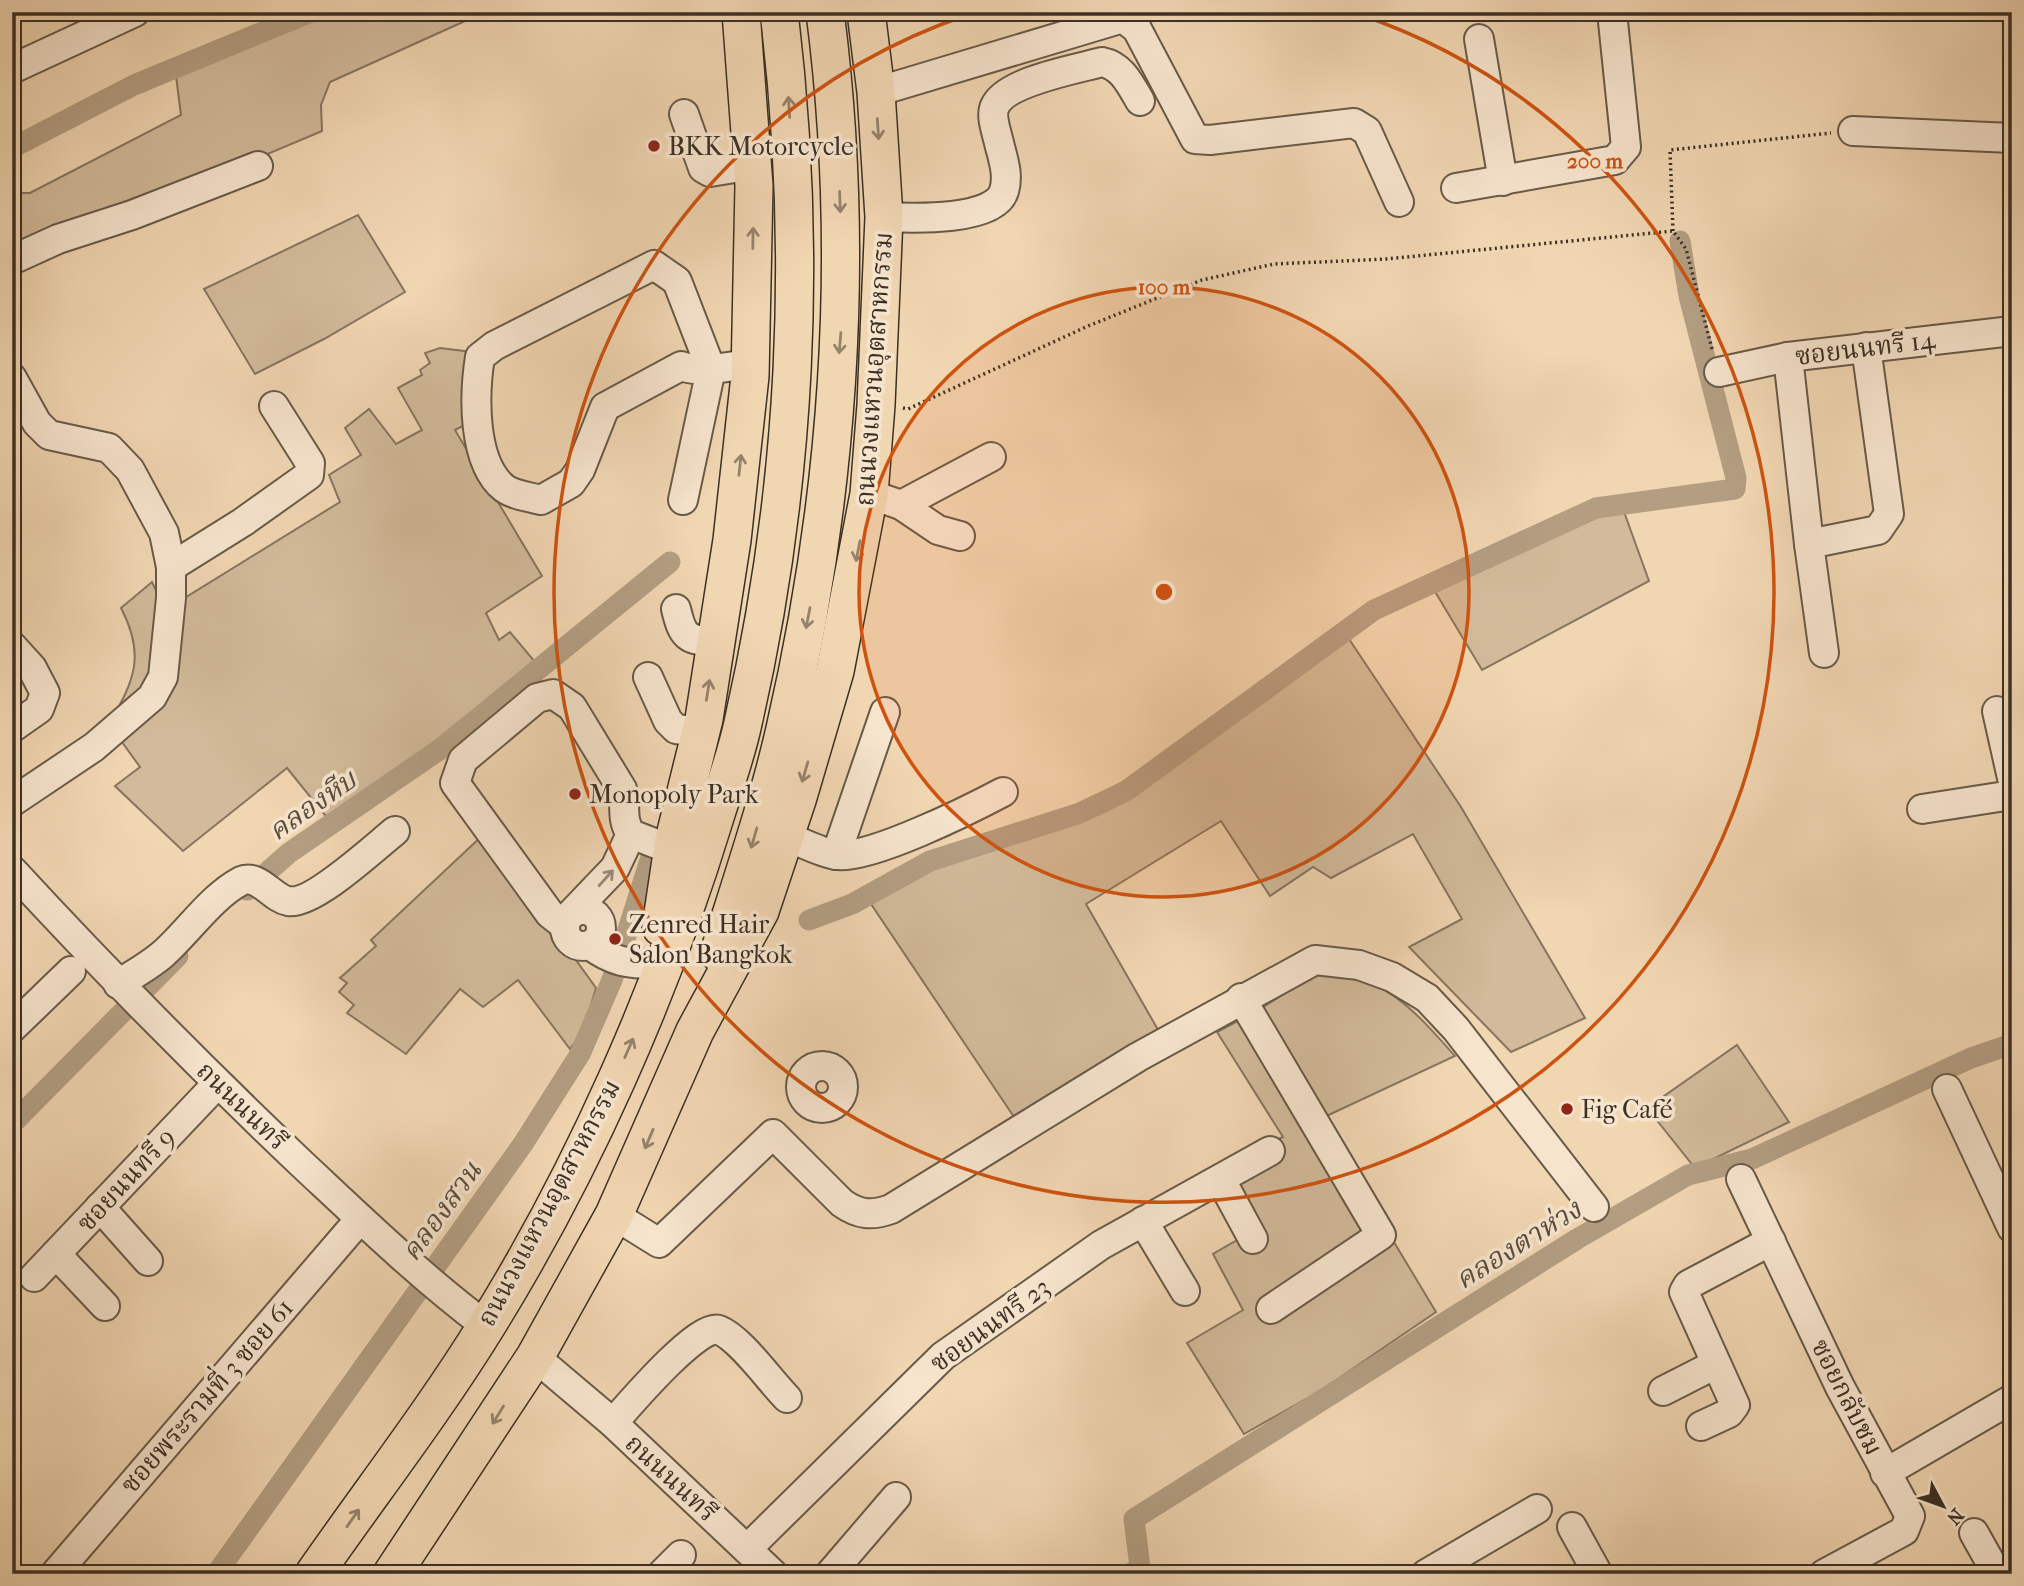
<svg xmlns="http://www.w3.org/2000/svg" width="2024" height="1586" viewBox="0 0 2024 1586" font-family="'IM FELL French Canon','Noto Serif Thai',serif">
<rect width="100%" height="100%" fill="#f1d6b2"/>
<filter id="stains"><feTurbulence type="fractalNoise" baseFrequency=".00286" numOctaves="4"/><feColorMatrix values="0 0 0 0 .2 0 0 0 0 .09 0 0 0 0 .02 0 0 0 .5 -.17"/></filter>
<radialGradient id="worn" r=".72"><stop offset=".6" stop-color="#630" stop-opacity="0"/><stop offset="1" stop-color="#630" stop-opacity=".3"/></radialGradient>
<g fill="#d2ba9a" stroke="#867560" stroke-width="2">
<polygon points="332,12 485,12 330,82 321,105 322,131 142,207 138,197 90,214 85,225 12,256 12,193 30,193 181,115 176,76"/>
<polygon points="358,215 405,292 324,339 255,374 204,289"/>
<path d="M440,348L472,352L473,421L455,430L542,576L486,613L499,640L510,632L535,662L440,742L328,819L287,768L183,851L115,786L140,767L109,724C134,681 146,656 121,608L152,582L165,610L340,502L329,475L361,455L345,428L369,409L396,444L422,430L398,388L422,375L420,370L430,363L425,353Z"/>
<polygon points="1623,509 1649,581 1482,670 1434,590 1606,511"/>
<polygon points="1347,636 1461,807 1585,1018 1511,1052 1409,947 1462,919 1413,834 1331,878 1313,867 1270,896 1221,821 1086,904 1161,1035 1016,1120 869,901 923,870 1053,828 1119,801 1191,754"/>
<polygon points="485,833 596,988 583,1031 570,1049 518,980 483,1007 460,989 406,1054 347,1013 354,1005 339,992 347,983 340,978 376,946 371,940"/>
<path d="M1318,971C1385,975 1413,1009 1455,1056L1320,1119L1436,1312L1320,1391L1244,1434L1187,1343L1243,1310L1213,1254L1258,1228L1217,1167L1283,1137L1217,1032L1259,1010Z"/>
<polygon points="1737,1045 1789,1122 1695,1168 1647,1108"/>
</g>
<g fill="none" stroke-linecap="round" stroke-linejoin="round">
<g stroke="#b39e82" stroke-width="21">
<polyline points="12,148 134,85 311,12"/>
<polyline points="247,890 289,853 439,750 670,562"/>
<polyline points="809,920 852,904 930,861 1080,813 1126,791 1374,610 1596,508 1735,489 1736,478 1689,296 1680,241"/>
<polyline points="12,1124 178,956"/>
<polyline points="216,1574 523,1144 580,1054 612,980 653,851"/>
<polyline points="1130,1574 1140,1567 1134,1519 1577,1239 1688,1175 1752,1159 1971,1058 2012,1044"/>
</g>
<defs>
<g id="minor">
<polyline points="1479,39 1503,181"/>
<polyline points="12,69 135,12"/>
<polyline points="876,92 1123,18 1137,29 1195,139 1210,140 1354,123 1367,131 1399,202"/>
<polyline points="684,114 703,168 710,172 753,165"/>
<polyline points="1853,131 2012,138"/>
<polyline points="1456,188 1615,160 1626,147 1612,12"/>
<path d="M884,217C910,218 995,222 1004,191C1009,175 1003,159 999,143C997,133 990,116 995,106C1006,81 1077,69 1102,62C1122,66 1130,84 1140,101"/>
<polyline points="12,260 58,239 132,215 258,166"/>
<polyline points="1788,357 1809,544"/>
<polyline points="1719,372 1788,357 2012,331"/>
<polyline points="12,378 37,423 49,435 109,448 130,470 164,533 171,567 171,598 163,677 152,697 94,747 12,802"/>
<polyline points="869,494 901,505 991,457"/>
<path d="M683,500L711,369L677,281L654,265L494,346L480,357C474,394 472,462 504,488C513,495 530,497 541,500L571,483L580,470L605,407L681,366C703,374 727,366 750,364"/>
<polyline points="901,505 938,530 960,536"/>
<polyline points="171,567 243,522 309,475 310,463 274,406"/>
<path d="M676,609C683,638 687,640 716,642"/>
<polyline points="12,646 32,668 45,693 39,709 12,728"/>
<polyline points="1824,653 1809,544 1878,530 1889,514 1866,347"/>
<polyline points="648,677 668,721 676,729 700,732"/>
<polyline points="1997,711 2012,778"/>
<polyline points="1922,809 2012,795"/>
<path d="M785,836C801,842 819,852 836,855C869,860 971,809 1003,792"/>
<polyline points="836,855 885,712"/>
<path d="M12,870C106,972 203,1070 303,1165C363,1221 421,1277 486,1326"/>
<circle cx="583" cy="928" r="18"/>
<polyline points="571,914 615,868 631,834"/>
<path d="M564,925L550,914L455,783L463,760L537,698L553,694L572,707L622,789C627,806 620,818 631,834L672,850"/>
<path d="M590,945C612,962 629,964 656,964"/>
<path d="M118,984C133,975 149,966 163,954C188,932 211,897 241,881C258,873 272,898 288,901C312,906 375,847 395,831"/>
<polyline points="1241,998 1381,1235 1271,1309"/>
<polyline points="12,1028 71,971"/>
<circle cx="822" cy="1087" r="21"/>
<polyline points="1947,1089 2012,1228"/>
<polyline points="1741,1179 1840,1387 1910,1516 1904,1531 1824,1574"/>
<polyline points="1221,1180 1253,1239"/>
<polyline points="100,1207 148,1261"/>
<path d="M614,1215L659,1243L773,1134L842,1203C859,1215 872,1216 891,1209L1138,1057L1315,960L1359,965L1392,977L1427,998L1456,1029L1594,1207"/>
<polyline points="1143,1221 1185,1291"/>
<polyline points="56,1254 105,1306"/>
<polyline points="34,1277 217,1084"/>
<polyline points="535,1357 613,1423 773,1574"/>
<polyline points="1663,1391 1716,1364"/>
<path d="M613,1423C628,1406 699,1322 719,1330C740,1338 770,1381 787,1398"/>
<polyline points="1701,1426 1729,1413 1735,1405 1684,1292 1688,1285 1771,1241"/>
<polyline points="1885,1473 2012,1399"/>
<polyline points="1572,1527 1598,1574"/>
<polyline points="1974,1533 1997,1574"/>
<polyline points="747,1549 943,1356 1101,1245 1270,1151"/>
<polyline points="55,1574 360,1219"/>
<polyline points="662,1574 681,1555"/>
<polyline points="830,1574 896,1497"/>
<polyline points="1426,1574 1537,1509"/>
</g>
<g id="major">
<polyline points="661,927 674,840 704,719 732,540 750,376 754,186 741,12"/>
<path d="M719,953C742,879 768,804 785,729C839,494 856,252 825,12"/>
<path d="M314,1574C371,1492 434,1411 487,1325C583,1170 661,994 714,820C724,788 736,756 743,723C797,486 808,253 779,12"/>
<polyline points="392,1574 535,1357 614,1215 695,1031 760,911 797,800 835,671 869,494 876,405 884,217 876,92 866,12"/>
</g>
</defs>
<use href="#minor" stroke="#685a48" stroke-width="32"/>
<use href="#major" stroke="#3b3025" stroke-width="40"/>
<g stroke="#3b3025" stroke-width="3.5" stroke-dasharray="2 3.5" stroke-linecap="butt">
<polyline points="1673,231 1670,150 1831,133"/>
<polyline points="903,408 908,409 1088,326 1202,280 1274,264 1386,259 1673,231 1686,249 1712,349"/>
</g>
<use href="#minor" stroke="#f6e4cd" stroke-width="28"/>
<use href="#major" stroke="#f1d6b2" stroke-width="37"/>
</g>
<defs><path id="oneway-shaft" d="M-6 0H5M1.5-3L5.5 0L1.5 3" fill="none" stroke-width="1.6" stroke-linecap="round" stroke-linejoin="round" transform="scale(1.75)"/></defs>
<g stroke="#96836c">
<use href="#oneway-shaft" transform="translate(789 107) rotate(-94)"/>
<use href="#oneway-shaft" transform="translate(878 129) rotate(86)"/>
<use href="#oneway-shaft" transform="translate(840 202) rotate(88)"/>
<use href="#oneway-shaft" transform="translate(753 238) rotate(-89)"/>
<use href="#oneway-shaft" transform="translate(840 343) rotate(95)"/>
<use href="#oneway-shaft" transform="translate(740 465) rotate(-84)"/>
<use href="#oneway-shaft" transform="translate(858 551) rotate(101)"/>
<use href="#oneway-shaft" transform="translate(808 618) rotate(101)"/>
<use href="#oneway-shaft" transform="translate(708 690) rotate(-81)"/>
<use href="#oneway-shaft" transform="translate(805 772) rotate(106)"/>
<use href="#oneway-shaft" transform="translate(754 838) rotate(106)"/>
<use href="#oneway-shaft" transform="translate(629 1048) rotate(-66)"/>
<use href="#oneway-shaft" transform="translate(649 1139) rotate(113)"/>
<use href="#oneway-shaft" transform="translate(498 1415) rotate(122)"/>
<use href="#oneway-shaft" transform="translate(353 1518) rotate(-55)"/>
</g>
<use stroke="#988a79" href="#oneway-shaft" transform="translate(606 878) rotate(-48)"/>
<circle cx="1164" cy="592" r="305" fill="#ce5310" fill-opacity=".12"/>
<g fill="none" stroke="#ce5310" stroke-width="3.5">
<circle cx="1164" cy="592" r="305"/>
<path d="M1358 14A610 610 0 1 1 970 14"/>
</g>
<g fill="#8f2418" stroke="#f6e4cd" stroke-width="2.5">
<circle cx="654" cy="146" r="7"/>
<circle cx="575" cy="794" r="7"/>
<circle cx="615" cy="939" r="7"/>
<circle cx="1567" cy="1109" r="7"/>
</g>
<g text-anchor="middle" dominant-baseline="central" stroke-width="7" stroke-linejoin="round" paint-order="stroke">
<g font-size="26" fill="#3b3025" stroke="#f6e4cd" text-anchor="start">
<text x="668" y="146">BKK Motorcycle</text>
<text x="589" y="794">Monopoly Park</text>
<text x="629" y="924">Zenred Hair<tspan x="629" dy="30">Salon Bangkok</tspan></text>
<text x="1581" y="1109">Fig Café</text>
</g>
<g font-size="26" fill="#3b3025" stroke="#f6e4cd">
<text transform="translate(1865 348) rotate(-7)">ซอยนนทรี 14</text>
<text transform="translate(874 369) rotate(-86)">ถนนวงแหวนอุตสาหกรรม</text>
<text transform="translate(242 1106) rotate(44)">ถนนนนทรี</text>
<text transform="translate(126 1180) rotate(-47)">ซอยนนทรี 9</text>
<text transform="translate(549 1203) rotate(-62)">ถนนวงแหวนอุตสาหกรรม</text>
<text transform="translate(990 1325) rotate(-36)">ซอยนนทรี 23</text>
<text transform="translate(207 1396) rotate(-49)">ซอยพระรามที่ 3 ซอย 61</text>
<text transform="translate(1847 1397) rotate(63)">ซอยกลับชม</text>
<text transform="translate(671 1478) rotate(43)">ถนนนนทรี</text>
</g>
<g font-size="28" font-style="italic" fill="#594c3c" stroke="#f6e4cd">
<text transform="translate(312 805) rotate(-35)">คลองหีบ</text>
<text transform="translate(441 1211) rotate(-54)">คลองสวน</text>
<text transform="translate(1518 1244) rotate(-32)">คลองตาห่วง</text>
</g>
</g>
<circle cx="1164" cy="592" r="10" fill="#ce5310" stroke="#f6e4cd" stroke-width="3.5"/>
<g font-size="21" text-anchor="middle" font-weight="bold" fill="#ce5310" stroke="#f6e4cd" stroke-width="7" stroke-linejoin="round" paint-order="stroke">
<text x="1595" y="168">200 m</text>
<text x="1164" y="294">100 m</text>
</g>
<rect width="2024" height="1586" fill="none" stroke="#f1d6b2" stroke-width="42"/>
<rect x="14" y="14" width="1996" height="1558" fill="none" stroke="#3b3025" stroke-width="3.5"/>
<rect x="21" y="21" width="1982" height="1544" fill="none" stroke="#3b3025" stroke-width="2"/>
<g transform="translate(1943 1506) rotate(131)" stroke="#f6e4cd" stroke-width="5" paint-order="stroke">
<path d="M0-5L12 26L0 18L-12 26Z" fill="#3b3025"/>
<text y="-10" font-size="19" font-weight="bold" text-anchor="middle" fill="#3b3025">N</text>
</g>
<rect width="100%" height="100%" filter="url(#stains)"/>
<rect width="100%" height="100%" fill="url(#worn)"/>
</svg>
